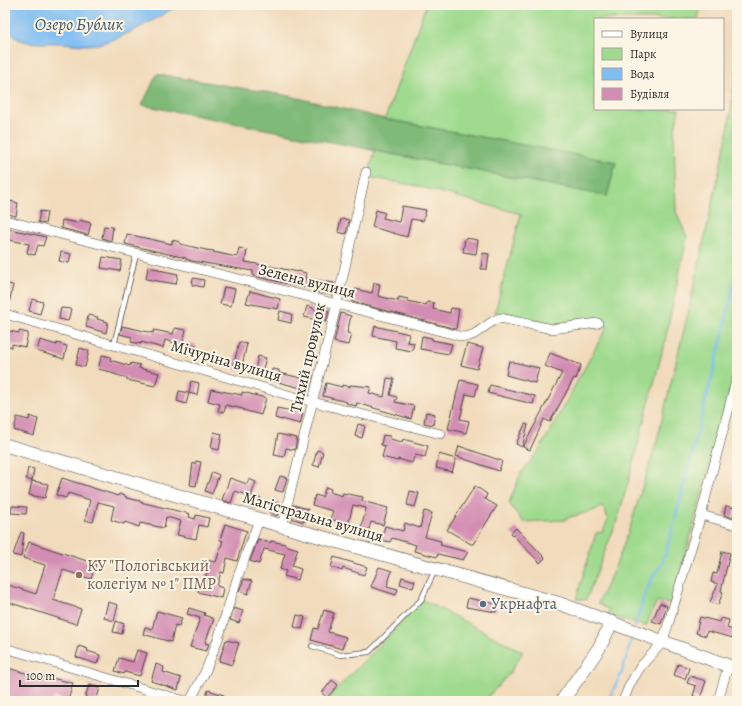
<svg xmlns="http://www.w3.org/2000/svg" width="742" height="706" viewBox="0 0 742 706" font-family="Alegreya,serif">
<rect width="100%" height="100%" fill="#fcf5e5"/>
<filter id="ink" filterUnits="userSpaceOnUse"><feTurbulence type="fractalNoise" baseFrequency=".025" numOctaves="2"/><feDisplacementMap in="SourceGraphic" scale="8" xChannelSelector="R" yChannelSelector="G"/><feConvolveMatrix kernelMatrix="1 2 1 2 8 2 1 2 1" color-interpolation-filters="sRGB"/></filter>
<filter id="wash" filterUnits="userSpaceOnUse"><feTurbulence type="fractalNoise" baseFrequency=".012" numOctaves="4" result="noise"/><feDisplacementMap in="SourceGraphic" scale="16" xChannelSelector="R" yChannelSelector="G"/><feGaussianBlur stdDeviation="0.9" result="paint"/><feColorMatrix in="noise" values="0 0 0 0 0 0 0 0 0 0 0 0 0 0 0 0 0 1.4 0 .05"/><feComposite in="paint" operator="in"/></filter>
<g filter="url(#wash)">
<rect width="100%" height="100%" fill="#f1dbbc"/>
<g fill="#9fda8e" stroke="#65825c">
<polygon points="426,5 701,5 698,19 595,19 595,109 679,109 674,134 676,212 687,237 665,341 634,460 618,518 586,600 576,599 596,533 603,532 608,519 605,510 601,507 595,510 567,518 566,520 523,522 509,503 521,473 540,449 607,327 599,319 553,325 495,312 521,214 417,186 368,177 375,151 607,196 616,163 385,119"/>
<polygon points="737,68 737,360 734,376 672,604 657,601 646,626 607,615 609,610 598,603 616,565 630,527 657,440 689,309 727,136"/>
<polygon points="423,600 523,652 509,674 484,701 325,701"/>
</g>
<polygon fill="#7fba79" stroke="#557252" points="157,74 290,96 385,119 616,162 607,196 142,105"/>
<path fill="#7fbef3" stroke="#55748f" d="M5,5H179C155,19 125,38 98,44C86,46 74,44 62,43C28,42 5,49 5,5Z"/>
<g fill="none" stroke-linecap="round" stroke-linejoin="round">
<g stroke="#7fbef3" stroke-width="2.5">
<polyline points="635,627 643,599 652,578 662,564 669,542 724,330 737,268"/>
<polyline points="608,701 622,672 633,634"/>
</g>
</g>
<g id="blocks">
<g fill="#d38db3">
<polygon points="10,201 18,203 16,216 8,214"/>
<polygon points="402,206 426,210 423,221 411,219 407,237 372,227 376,210 385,213 383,218 399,222"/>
<polygon points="40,211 47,212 45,224 38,222"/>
<polygon points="341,219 349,220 346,234 338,232"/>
<polygon points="62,220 78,223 79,220 91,223 88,235 61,228"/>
<polygon points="104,226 113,227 111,241 102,238"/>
<polygon points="5,228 46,237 43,246 38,245 35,255 27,253 29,244 5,239"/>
<polygon points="127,234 172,244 172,240 180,242 180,244 206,250 214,251 213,252 237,257 239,248 247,250 245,262 269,266 298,272 298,271 306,273 305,279 334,283 333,295 311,291 311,289 253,276 253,271 192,261 186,259 186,258 125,244"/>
<polygon points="465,238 478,240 476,254 463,252"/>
<polygon points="61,252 71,254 69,263 59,261"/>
<polygon points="483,253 489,254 487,269 481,269"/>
<polygon points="103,257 122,260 120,271 101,268"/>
<polygon points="148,267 159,269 159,270 178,274 176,284 146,279"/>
<polygon points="193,278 204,280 203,287 192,285"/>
<polygon points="5,283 13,285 8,309 5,308"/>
<polygon points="374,283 380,284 378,296 398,301 399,297 408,299 407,301 426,305 427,302 434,303 433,309 450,313 451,308 459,309 456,329 352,302 355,289 372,293"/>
<polygon points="224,287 235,289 231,306 220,304"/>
<polygon points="250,291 280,299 278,309 246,303"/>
<polygon points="32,299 43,302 40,314 29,311"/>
<polygon points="307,306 313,308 313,309 329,311 326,322 304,317"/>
<polygon points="61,308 71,309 68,321 59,319"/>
<polygon points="280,311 292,314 291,323 278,320"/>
<polygon points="341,313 351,316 347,333 351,334 348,345 334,342"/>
<polygon points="88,315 98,317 97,319 108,322 106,333 86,327"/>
<polygon points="122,326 153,333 154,330 173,334 175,328 186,330 182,345 165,340 163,348 141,342 141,344 131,342 132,337 120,334"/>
<polygon points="375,326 409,334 407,342 414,343 412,351 395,348 396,341 373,336"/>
<polygon points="5,330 19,333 19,331 28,333 25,347 12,344 12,347 5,345"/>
<polygon points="422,336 432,338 432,340 452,344 449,354 420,349"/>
<polygon points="40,340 57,345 57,343 67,346 64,359 37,351"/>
<polygon points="239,342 247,344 241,370 233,368"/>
<polygon points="189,343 196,345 193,357 186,355"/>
<polygon points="467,344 483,348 477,369 461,365"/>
<polygon points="80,348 89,351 85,367 76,365"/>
<polygon points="550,353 581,365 576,379 574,378 550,422 544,419 530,450 523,447 562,373 545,366"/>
<polygon points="102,355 111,357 110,360 130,366 131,363 140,365 139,368 159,373 155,386 127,380 127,378 111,373 111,372 98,369"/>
<polygon points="258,356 266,358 262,372 255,370"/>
<polygon points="509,361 539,368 535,383 506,375"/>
<polygon points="272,369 279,370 279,373 306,379 308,373 313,375 309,390 270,380"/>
<polygon points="387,378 394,379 390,395 397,397 395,402 414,406 411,419 357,403 356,406 346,403 347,402 323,396 326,383 342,387 342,385 350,387 350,385 371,387 369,393 384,397"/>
<polygon points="460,380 478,384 475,396 466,394 460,419 469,421 466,433 448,429"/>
<polygon points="191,381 199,383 197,395 189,393 186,404 177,401 179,391 189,393"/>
<polygon points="490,385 535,396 533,404 488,393"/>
<polygon points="211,389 242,395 242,392 266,398 261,415 243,410 243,409 226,405 224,412 218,411 220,404 208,401"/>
<polygon points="277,408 303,413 300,424 282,419 282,420 275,418"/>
<polygon points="426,412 435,414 433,425 424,423"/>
<polygon points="30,416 38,419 34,436 14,430 17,417 29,420"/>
<polygon points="358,424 365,426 362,438 355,436"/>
<polygon points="525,424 528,425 522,447 516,444"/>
<polygon points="214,432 222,434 219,450 211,448"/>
<polygon points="278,434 297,438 295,450 286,448 284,457 274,455"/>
<polygon points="383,435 390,436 390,439 402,442 403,439 428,446 425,457 415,455 412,463 398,459 398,461 382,457 385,446 381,445"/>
<polygon points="459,446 502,461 499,471 456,456"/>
<polygon points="317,450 323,452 319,467 313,465"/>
<polygon points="439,454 456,459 452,472 436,468"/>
<polygon points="196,461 201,462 196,486 190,485 193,463 195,464"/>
<polygon points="28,468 34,469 32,481 26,479"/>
<polygon points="212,472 219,475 212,494 205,491"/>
<polygon points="280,476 287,478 283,492 275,490"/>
<polygon points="62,478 118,496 119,494 127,497 126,498 140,501 140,502 190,514 189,517 195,519 196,515 209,518 207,527 199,525 196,539 177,535 181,521 166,517 164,528 140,523 139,527 125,522 124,524 111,520 114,506 98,502 93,522 85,520 90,500 68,493 66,498 56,495"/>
<polygon points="230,478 247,484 249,479 256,482 251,496 235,491 231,503 222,500"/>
<polygon points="32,481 48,484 45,498 29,495"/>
<polygon points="475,486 487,494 485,499 497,506 473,544 471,544 447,530"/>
<polygon points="326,487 331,489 330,492 342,496 343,493 363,497 362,501 388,508 383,525 371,522 367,536 360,534 366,508 353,505 348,525 330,519 333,511 312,505 315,495 322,497"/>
<polygon points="410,491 419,493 415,507 407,505"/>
<polygon points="252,496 261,498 257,508 249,506"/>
<polygon points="273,502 281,504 277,516 270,513"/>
<polygon points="293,505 308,509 304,522 290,518"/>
<polygon points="12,506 27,507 26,514 11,513"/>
<polygon points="726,506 735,508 733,518 724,515"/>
<polygon points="424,511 432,513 425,537 441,541 440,545 468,552 463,560 438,554 437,557 414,551 416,545 392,538 390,542 381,540 385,526 403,531 405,523 420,528"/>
<polygon points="225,524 247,531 244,538 237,561 227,558 224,573 221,572 217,586 223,588 221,598 198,592 201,582 204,583 207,571 204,570 206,560 216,562 223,541 220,540"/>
<polygon points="516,528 545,558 540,563 511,533"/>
<polygon points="21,532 24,533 21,557 13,555"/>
<polygon points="258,539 270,543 271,541 285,544 285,545 298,549 292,566 301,569 298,580 284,576 286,571 280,569 285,554 264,549 259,564 250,561"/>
<polygon points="29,542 96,564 91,579 63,570 53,600 81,609 76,624 5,601 5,584 36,594 45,565 23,558"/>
<polygon points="722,551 730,553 721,591 723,592 718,605 710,602 718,584 711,582 713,573 717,574"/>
<polygon points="334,557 367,567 364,575 343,568 342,571 331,567"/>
<polygon points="379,567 392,571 387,586 398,589 396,595 371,587"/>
<polygon points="402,577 415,581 413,588 400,584"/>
<polygon points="244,579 252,581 248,594 239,591"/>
<polygon points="468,598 497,604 496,612 466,607"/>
<polygon points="108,602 118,605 114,621 104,618"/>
<polygon points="660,603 667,606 661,624 652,621"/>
<polygon points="189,608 205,613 204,615 214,619 205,643 209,644 206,651 190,647 200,618 187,614"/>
<polygon points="234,608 243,611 239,623 230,620"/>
<polygon points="324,610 334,613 328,632 346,637 342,649 311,640 314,628 318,629"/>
<polygon points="157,611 182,618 179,626 175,625 171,642 143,634 145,627 152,629"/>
<polygon points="297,615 305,617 302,629 294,627"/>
<polygon points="700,617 720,622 721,618 729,620 727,628 737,631 737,639 707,631 706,636 696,633"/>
<polygon points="116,621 124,624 122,634 113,632"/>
<polygon points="226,640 239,643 232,665 219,661"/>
<polygon points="79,646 88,649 87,651 100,655 97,664 76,657"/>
<polygon points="137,650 147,653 140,676 125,672 124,674 115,671 119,658 133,662"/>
<polygon points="156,664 164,667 163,672 181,678 178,690 151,681"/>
<polygon points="678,664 689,668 685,679 674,675"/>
<polygon points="5,667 38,677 38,675 73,683 68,701 54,697 53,701 9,701 5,700"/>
<polygon points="690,676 706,681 700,699 693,696 696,686 687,683"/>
<polygon points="332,680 338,685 327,698 322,693"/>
<polygon points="89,685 100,688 96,701 84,701"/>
<polygon points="208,690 224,695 222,701 205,701"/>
</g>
</g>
</g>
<g filter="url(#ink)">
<use href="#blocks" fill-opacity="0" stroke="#494541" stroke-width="1"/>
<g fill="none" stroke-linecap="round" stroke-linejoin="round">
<defs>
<g id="lane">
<polyline points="114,345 136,254"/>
<polyline points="312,646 340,655 369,652 421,600 435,570"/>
</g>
<g id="street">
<path d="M5,220C157,259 310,296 463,337C478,337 486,322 500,318L552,329L598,323"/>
<polyline points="5,314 313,402 441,434"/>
<polyline points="701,515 737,525"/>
<polyline points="282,526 337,303 366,172"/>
<polyline points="5,648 185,701"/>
<polyline points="190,701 206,670 218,639 238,576 259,520"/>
<polyline points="623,701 630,684 641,666 662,643 668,625 701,515 737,377"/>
<polyline points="718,701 728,666"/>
</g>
<g id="secondary">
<polyline points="5,445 282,526 561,604 737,669"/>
<polyline points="562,701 599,648 612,622"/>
</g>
</defs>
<use href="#lane" stroke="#494541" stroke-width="6"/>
<use href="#street" stroke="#494541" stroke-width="10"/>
<use href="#secondary" stroke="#494541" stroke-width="14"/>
<use href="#lane" stroke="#fff" stroke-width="4.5"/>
<use href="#street" stroke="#fff" stroke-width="9"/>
<use href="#secondary" stroke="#fff" stroke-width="13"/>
</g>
</g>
<circle fill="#8d6e63" stroke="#fcf5e5" stroke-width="1.5" cx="79" cy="575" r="4"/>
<circle fill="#5c6f8a" stroke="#fcf5e5" stroke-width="1.5" cx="483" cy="604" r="4"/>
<g text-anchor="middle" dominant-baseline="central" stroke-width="4" stroke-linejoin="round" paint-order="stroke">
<g font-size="16" fill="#2b2b2b" stroke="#fcf5e5">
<text transform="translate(307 281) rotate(14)">Зелена вулиця</text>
<text transform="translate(308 358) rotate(-77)">Тихий провулок</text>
<text transform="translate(226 361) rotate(16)">Мічуріна вулиця</text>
<text transform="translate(313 517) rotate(16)">Магістральна вулиця</text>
</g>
<g font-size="16" fill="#785e54" stroke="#fcf5e5" text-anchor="start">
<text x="87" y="566">КУ "Пологівський<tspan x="87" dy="18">колегіум № 1" ПМР</tspan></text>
</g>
<g font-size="16" fill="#4e5e75" stroke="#fcf5e5" text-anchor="start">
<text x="491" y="604">Укрнафта</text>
</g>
<g font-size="17" font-style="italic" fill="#445767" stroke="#fcf5e5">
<text x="79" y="24">Озеро Бублик</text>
</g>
</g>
<rect width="742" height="706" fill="none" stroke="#fcf5e5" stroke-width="20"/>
<rect x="594" y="18" width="130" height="92" fill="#fcf5e5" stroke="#a8a49b"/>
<rect x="602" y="31" width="20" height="6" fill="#ffffff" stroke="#a8a49b"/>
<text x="630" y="38" font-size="12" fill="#2b2b2b">Вулиця</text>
<rect x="602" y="48" width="20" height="12" fill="#9fda8e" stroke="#a8a49b"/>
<text x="630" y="58" font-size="12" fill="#2b2b2b">Парк</text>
<rect x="602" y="68" width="20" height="12" fill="#7fbef3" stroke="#a8a49b"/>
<text x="630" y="78" font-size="12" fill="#2b2b2b">Вода</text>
<rect x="602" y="88" width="20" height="12" fill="#d38db3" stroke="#a8a49b"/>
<text x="630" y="98" font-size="12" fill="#2b2b2b">Будівля</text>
<path d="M20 680v6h118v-6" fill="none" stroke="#2b2b2b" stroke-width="2"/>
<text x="26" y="680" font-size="12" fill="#2b2b2b" stroke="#fcf5e5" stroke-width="3" paint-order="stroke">100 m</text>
</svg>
